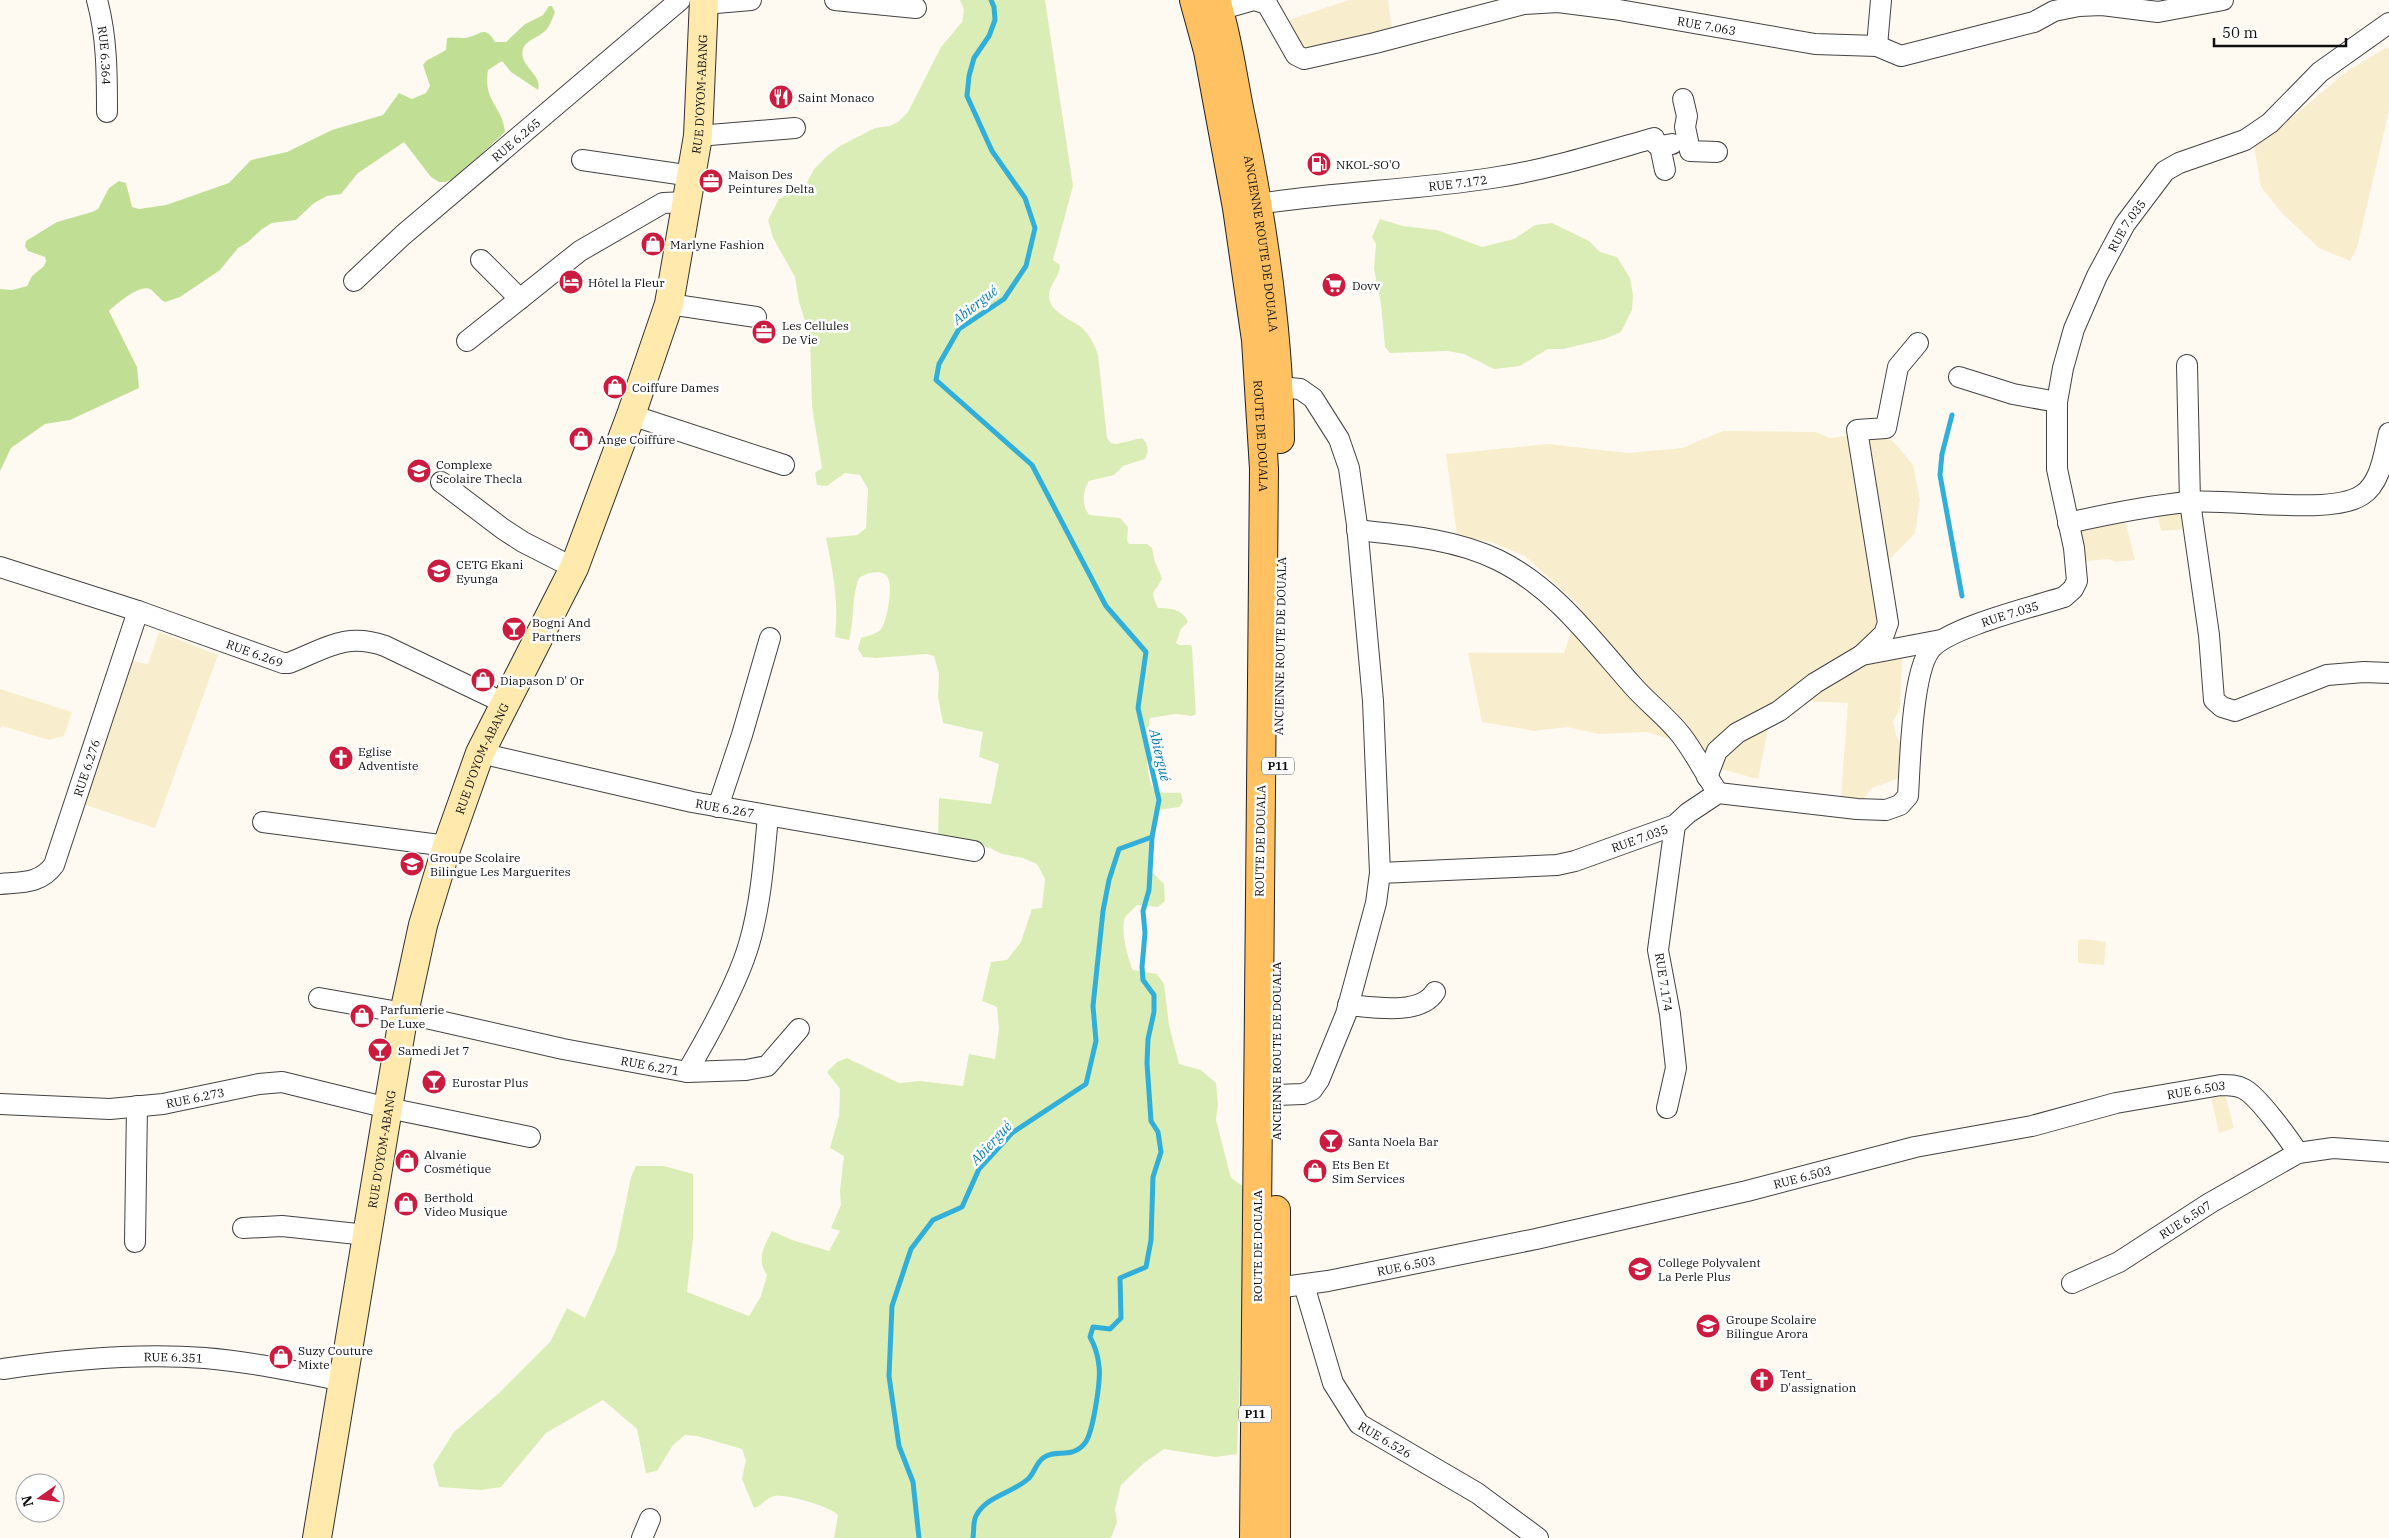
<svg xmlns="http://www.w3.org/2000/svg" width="2389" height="1538" viewBox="0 0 2389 1538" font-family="'IBM Plex Serif',serif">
<rect width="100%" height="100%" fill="#fffaf1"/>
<g fill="#f8eece">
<polygon points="1349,0 1388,0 1393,37 1300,49 1289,20"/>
<polygon points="2387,47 2389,49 2389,111 2357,248 2350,261 2319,248 2282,213 2261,187 2253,139 2283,125 2346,72"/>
<polygon points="1723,431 1815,432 1830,438 1861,434 1877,435 1893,441 1913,465 1920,500 1915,533 1890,559 1894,612 1893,630 1903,647 1900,708 1893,722 1897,738 1907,748 1902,777 1872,788 1862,801 1841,797 1848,703 1774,700 1758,779 1720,769 1694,747 1647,732 1599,734 1567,727 1534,731 1482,722 1468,653 1564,653 1580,606 1525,556 1494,543 1457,535 1446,454 1548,444 1628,453 1682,448"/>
<polygon points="2179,512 2185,519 2187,529 2161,531 2157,513"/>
<polygon points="2125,520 2135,560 2115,562 2109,559 2086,561 2079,531"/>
<polygon points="159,632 218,655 155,828 83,804 122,675 133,661 148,664"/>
<polygon points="0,689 72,712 64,736 49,740 2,726 0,729"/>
<polygon points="2085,939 2106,942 2104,965 2078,963 2078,940"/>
<polygon points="2224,1091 2234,1128 2219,1133 2210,1093"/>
</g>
<g fill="#dbedb6">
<path d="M960,0H1045L1073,186L1053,260L1060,265C1060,278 1048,284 1049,297C1051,315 1076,320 1085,331C1092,339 1095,346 1098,355L1107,438L1111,443L1116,444L1142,438C1149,445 1149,451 1145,459L1123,466L1114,475L1089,481C1082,492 1082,505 1089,515L1120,518L1128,527L1127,540L1129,544H1147L1152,548L1155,562L1162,578C1156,594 1148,587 1158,608C1170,608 1183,609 1188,622L1181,629L1176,643L1179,645H1191L1192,648L1196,714L1192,716L1175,714L1150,718C1147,731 1143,785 1157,791C1163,794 1174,792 1181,793L1183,802L1179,807L1159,810L1149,839L1148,868L1164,884L1165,901L1158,907L1137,905C1134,909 1129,912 1126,916C1119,925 1128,960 1133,970L1157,974L1164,984L1169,1025L1179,1064L1201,1070L1216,1083L1218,1105L1216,1120L1231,1178L1244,1187V1258L1237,1454L1215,1457L1164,1449L1144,1463L1121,1485L1115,1509L1117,1522L1111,1538H834L838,1515C829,1506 787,1494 774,1496C766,1498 762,1506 754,1508L742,1479L746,1460L742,1449L697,1436L685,1435L673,1445L657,1471L646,1473L637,1429L603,1400L546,1433L501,1487L481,1490L439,1487L433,1465L454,1432L498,1394L550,1342L567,1308L585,1318L616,1250L631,1177L636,1166H664L693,1174V1239L687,1292L749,1316L761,1296L767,1275C756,1260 764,1246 772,1231L792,1240L829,1251L840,1231L831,1228L841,1205L840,1191L844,1156L830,1148L839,1116L840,1089L827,1072L837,1062L847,1058L899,1083L920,1081L963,1086L969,1054L995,1059L999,1029L997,1007L982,1001L991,962L1007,960L1021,942L1032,909L1042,908L1045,879L1037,864L1023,858L1002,854L990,848L938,837L939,798L991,804L999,764L979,757L983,732L943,723L938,697L939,674L934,656L927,654L876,658L863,657L858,649L861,638C866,636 874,635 879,631C887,626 893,586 888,578C883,568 866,573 859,578C851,598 855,619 849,640L835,637C839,603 833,571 826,538L857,535L866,528L868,489L860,475L845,473L827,486L817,485L815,473L822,468L812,407L810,336L799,302L795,277L773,238L768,220L779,199L806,184L814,169L827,156L840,146L875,128L890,126L898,122L908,112L941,47L962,22L964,10Z"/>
<polygon points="1380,219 1403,226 1437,230 1482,247 1514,239 1535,225 1552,223 1589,241 1600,252 1617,257 1630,278 1633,295 1632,310 1621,332 1605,339 1563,349 1548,349 1520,366 1494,369 1464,354 1448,351 1390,353 1385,347 1381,304 1374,269 1376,244 1372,237"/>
</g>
<path fill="#c1df94" d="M549,6H552L555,12C552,19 550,27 544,32C538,37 525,41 523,49C518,66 543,74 538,90L511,72L502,61L488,70C483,103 502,104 505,132L455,179L445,182H439L431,177L404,142L358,173L341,194L327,196L314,203L296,220L272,223L262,229L248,242L238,248L220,270L180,297L165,302C159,299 155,292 150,289C140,284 116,304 109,311L137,367L139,388L70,420L45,424L11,448L0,471V289L12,290L27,286L32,276L44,266L46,261L45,257L28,251L25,246L26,241L57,222L92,212L98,209L109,188L119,181L126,183L132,207L139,209L166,205L229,183L251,160L287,152L332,130L383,115L399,93L412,99L426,93L430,86L423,65L426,61L446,50L447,38C453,37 458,38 464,38C480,37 484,23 495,42H506L525,24L543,15Z"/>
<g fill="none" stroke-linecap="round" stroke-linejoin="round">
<g stroke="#32afd8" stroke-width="5">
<polyline points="1952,415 1942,454 1940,475 1962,596"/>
<polyline points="919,1538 913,1482 899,1446 889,1376 892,1306 911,1249 933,1220 962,1207 979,1169 1012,1133 1086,1084 1096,1041 1093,1006 1103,911 1109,880 1119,849 1152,837 1159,800 1138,708 1146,652 1106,606 1032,465 936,380 939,364 959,329 1004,299 1026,266 1035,228 1025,198 992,151 967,96 969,76 974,58 989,36 995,20 994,7 991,0"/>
<path d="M973,1538C974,1531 973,1521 976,1516C986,1496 1011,1494 1028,1479C1034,1474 1036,1463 1043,1458C1055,1448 1072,1460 1085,1443C1093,1433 1101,1380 1099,1366C1098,1355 1095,1346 1090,1337L1093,1327L1110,1329L1121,1318L1120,1278L1146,1267L1151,1240L1153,1177L1161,1152L1158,1132L1151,1121L1147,1063L1148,1039L1154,1012V995L1143,980L1142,967L1145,933L1143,911L1149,890L1152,837"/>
</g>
<defs>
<g id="minor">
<path id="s1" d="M97,0C107,37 107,74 107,112"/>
<polyline points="835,0 916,8"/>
<polyline points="704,4 751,0"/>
<path id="s2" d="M1219,10L1254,0L1267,4L1296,55L1304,59L1375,43L1524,4L1558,2L1613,9L1815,44L1877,46L1901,56L2034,22L2054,11L2079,6L2102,5L2158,12L2223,0"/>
<polyline points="1877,46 1881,0"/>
<polyline points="1683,99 1687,116 1685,127 1690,151 1717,152"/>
<polyline points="698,136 795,128"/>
<polyline points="582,160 692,176"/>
<polyline points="1665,170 1660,146 1672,144"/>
<path id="s3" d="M1258,204C1336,192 1414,190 1492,178C1547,170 1601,153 1654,138L1656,144L1660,146"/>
<polyline points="481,260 520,299"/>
<path id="s4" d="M354,281L403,235L680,0"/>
<polyline points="669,304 756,317"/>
<polyline points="467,341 580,251 663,203 687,202"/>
<polyline points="2187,365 2190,502 2209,635 2214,700 2222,707 2235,711 2327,675 2364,672 2389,673"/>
<polyline points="1959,377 2013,394 2057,402"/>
<polyline points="631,415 784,465"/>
<polyline points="441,482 503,529 523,542 574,568"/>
<path d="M2068,523C2108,514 2148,506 2188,502C2230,498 2331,516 2362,495C2381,483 2384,453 2389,433"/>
<path d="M1357,530C1404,535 1455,539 1498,560C1555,588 1592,640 1633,686C1648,703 1667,717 1681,735C1695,753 1705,774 1718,793"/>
<path id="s5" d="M0,567L138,611L283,663H289C325,649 345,632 385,646L504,703"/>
<polyline points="1862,655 1884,634 1888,623 1857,430 1886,428 1898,367 1918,343"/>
<path id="s6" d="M480,753L692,802L974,851"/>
<polyline points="1707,777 1717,751 1737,733 1779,711 1815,683 1862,655 1941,640"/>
<polyline points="718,807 742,735 770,638"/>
<polyline points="263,822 447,846"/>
<path id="s7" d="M1380,873L1557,865L1575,861L1675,825L1688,813L1718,793L1857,809L1886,810L1900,805L1908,796C1910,763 1912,674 1930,650C1946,628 2036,606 2064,597L2073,589L2077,581L2074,548L2057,469V402L2063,368L2074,329L2097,276L2125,224L2165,171L2179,163L2245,140L2270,123L2320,72L2389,23"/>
<path id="s8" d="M0,884C22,882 40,884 54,865L138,611"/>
<path id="s9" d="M319,998L404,1013L563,1049L687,1072C707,1038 738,982 749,944C761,903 764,859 768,816"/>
<path d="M1348,1005C1372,1007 1420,1016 1435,992"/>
<polyline points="687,1072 746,1070 767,1066 799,1029"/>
<polyline points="1276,1095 1303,1094 1312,1090 1319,1080 1346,1014 1376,903 1380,873 1373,701 1357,525 1349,468 1339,439 1313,398 1300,389 1280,387"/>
<path id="s10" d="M0,1104L110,1109L163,1104L259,1084L282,1082L388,1108L530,1137"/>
<polyline points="1667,1108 1676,1068 1670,1014 1658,950 1675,825"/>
<polyline points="243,1228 282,1226 367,1235"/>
<polyline points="135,1242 137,1106"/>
<path id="s11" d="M2072,1283L2119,1262L2210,1203L2298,1153L2333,1148L2389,1152"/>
<path id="s12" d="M1304,1285L1333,1383L1359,1424L1477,1493L1538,1538"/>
<path id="s13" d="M1276,1288L1328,1281L1536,1239L1747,1191L1915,1147L2032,1126L2116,1103L2221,1085C2229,1085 2237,1085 2244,1089C2258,1096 2289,1139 2298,1153"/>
<path id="s14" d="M3,1369C70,1359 137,1353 205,1358C252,1362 298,1372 344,1381"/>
<polyline points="642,1538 650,1519"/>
</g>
<g id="secondary">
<path id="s15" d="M317,1538L388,1108L404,1013L423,925L447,846L480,753L574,568L631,415L669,304L698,136L704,0"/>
</g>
<g id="primary">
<path id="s16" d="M1194,0L1208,51L1237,208L1256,340L1264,469L1254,1538"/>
<path id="s17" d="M1216,0C1227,35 1232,72 1239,108C1262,217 1279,328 1280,439"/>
<polyline points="1276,1538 1276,1210"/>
</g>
</defs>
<use href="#minor" stroke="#424242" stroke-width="22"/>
<use href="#secondary" stroke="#313131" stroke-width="30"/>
<use href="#primary" stroke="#202020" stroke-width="30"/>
<use href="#minor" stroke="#fff" stroke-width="20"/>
<use href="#secondary" stroke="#ffe9ac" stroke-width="28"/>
<use href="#primary" stroke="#ffc161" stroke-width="28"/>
</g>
<defs>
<symbol id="restaurant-disc" viewBox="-11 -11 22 22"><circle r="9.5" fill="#cb1b3e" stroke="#fff"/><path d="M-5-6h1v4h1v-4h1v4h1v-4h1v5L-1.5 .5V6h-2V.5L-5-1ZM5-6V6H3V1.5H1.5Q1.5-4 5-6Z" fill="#fff"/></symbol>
<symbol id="fuel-disc" viewBox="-11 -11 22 22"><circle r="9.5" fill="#cb1b3e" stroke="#fff"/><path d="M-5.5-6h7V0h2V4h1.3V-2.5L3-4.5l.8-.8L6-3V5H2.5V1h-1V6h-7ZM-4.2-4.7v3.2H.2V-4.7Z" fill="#fff"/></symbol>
<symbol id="office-disc" viewBox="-11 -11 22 22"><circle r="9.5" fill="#cb1b3e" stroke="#fff"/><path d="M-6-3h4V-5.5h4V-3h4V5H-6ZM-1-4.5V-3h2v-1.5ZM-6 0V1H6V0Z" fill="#fff"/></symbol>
<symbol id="shop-disc" viewBox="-11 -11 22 22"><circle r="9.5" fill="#cb1b3e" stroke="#fff"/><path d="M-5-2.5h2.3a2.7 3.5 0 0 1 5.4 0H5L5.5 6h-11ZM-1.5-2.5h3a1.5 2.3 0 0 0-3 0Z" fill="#fff"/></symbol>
<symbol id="hotel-disc" viewBox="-11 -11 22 22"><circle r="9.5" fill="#cb1b3e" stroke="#fff"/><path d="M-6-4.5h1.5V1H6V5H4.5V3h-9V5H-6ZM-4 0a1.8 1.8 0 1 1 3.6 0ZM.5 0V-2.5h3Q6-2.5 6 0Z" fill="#fff"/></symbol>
<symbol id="supermarket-disc" viewBox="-11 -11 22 22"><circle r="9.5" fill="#cb1b3e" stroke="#fff"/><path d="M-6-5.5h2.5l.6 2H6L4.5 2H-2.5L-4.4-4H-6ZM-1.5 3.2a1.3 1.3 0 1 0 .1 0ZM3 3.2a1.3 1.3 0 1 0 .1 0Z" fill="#fff"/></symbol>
<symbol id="school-disc" viewBox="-11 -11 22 22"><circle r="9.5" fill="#cb1b3e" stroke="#fff"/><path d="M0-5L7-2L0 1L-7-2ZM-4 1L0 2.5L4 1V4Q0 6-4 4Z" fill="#fff"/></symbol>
<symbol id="bar-disc" viewBox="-11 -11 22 22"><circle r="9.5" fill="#cb1b3e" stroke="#fff"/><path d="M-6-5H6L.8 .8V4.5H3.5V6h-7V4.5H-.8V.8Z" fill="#fff"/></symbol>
<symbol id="church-disc" viewBox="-11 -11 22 22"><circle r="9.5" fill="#cb1b3e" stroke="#fff"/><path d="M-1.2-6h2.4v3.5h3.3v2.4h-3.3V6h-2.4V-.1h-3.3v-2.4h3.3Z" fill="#fff"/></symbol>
</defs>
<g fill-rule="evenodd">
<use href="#restaurant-disc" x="767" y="83" width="28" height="28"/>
<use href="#fuel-disc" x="1305" y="150" width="28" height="28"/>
<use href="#office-disc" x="697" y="167" width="28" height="28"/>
<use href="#shop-disc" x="639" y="230" width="28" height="28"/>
<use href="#hotel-disc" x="557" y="268" width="28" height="28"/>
<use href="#supermarket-disc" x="1320" y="271" width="28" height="28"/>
<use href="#office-disc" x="750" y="318" width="28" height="28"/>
<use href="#shop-disc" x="601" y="373" width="28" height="28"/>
<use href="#shop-disc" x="567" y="425" width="28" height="28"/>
<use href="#school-disc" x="405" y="457" width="28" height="28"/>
<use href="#school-disc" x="425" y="557" width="28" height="28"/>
<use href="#bar-disc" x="500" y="615" width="28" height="28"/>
<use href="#shop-disc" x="469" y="666" width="28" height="28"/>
<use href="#church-disc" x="327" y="744" width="28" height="28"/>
<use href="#school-disc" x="398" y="850" width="28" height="28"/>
<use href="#shop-disc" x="348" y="1002" width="28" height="28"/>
<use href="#bar-disc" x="366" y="1036" width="28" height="28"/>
<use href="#bar-disc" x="420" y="1068" width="28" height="28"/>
<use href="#bar-disc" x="1317" y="1127" width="28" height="28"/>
<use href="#shop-disc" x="393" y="1147" width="28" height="28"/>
<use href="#shop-disc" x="1301" y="1157" width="28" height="28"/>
<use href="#shop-disc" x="392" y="1190" width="28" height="28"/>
<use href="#school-disc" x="1626" y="1255" width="28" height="28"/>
<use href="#school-disc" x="1694" y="1312" width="28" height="28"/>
<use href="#shop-disc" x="267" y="1343" width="28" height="28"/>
<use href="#church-disc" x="1748" y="1366" width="28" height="28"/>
</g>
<g text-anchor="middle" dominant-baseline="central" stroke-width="5" stroke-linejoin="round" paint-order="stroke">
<g fill="#fff" stroke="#575757" stroke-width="1">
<rect x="1262" y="757.5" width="32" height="17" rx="4"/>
<rect x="1239" y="1405.5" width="32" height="17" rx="4"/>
</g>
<g font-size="11" font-weight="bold" fill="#0f0f0f">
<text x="1278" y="766">P11</text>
<text x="1255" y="1414">P11</text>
</g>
<g font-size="12" fill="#0f0f0f" stroke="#fff">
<text stroke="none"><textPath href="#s2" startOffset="529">RUE 7.063</textPath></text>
<text stroke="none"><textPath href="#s1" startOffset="56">RUE 6.364</textPath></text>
<text stroke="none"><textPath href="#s15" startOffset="1504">RUE D'OYOM-ABANG</textPath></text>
<text stroke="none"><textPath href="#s4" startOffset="215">RUE 6.265</textPath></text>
<text stroke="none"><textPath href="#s3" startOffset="201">RUE 7.172</textPath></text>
<text stroke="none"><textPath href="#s7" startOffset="1239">RUE 7.035</textPath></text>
<text stroke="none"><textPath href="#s17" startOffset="248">ANCIENNE ROUTE DE DOUALA</textPath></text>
<text stroke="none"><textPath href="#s16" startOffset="442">ROUTE DE DOUALA</textPath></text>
<text stroke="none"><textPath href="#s7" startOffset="789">RUE 7.035</textPath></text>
<text transform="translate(1280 646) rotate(-89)">ANCIENNE ROUTE DE DOUALA</text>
<text stroke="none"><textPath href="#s5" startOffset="269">RUE 6.269</textPath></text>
<text stroke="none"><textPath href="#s15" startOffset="799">RUE D'OYOM-ABANG</textPath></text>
<text stroke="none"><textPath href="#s8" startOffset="162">RUE 6.276</textPath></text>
<text stroke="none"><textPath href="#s6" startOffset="251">RUE 6.267</textPath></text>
<text stroke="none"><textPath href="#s7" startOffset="264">RUE 7.035</textPath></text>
<text transform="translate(1260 841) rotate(-89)">ROUTE DE DOUALA</text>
<text transform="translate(1664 982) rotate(81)">RUE 7.174</text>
<text transform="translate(1276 1051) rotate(-90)">ANCIENNE ROUTE DE DOUALA</text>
<text stroke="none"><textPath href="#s9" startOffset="338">RUE 6.271</textPath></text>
<text stroke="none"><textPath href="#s13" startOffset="942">RUE 6.503</textPath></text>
<text stroke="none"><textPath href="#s10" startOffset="196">RUE 6.273</textPath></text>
<text stroke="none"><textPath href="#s15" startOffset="394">RUE D'OYOM-ABANG</textPath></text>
<text stroke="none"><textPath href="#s13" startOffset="538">RUE 6.503</textPath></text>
<text stroke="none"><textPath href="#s11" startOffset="130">RUE 6.507</textPath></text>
<text transform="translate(1257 1246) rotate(-90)">ROUTE DE DOUALA</text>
<text stroke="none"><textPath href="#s13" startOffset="132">RUE 6.503</textPath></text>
<text stroke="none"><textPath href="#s14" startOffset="171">RUE 6.351</textPath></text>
<text stroke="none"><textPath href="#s12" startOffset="181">RUE 6.526</textPath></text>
</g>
<g font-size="12" fill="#0f0f0f" stroke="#fff" text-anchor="start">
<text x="798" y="97">Saint Monaco</text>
<text x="1336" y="164">NKOL-SO'O</text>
<text x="728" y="174">Maison Des<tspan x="728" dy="14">Peintures Delta</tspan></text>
<text x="670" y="244">Marlyne Fashion</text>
<text x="588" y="282">Hôtel la Fleur</text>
<text x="1352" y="285">Dovv</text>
<text x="782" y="325">Les Cellules<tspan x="782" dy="14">De Vie</tspan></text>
<text x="632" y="387">Coiffure Dames</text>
<text x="598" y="439">Ange Coiffure</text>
<text x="436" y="464">Complexe<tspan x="436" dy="14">Scolaire Thecla</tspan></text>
<text x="456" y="564">CETG Ekani<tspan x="456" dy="14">Eyunga</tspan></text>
<text x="532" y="622">Bogni And<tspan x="532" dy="14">Partners</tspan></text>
<text x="500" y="680">Diapason D' Or</text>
<text x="358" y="751">Eglise<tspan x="358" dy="14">Adventiste</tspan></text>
<text x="430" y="857">Groupe Scolaire<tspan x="430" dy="14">Bilingue Les Marguerites</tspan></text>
<text x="380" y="1009">Parfumerie<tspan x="380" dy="14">De Luxe</tspan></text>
<text x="398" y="1050">Samedi Jet 7</text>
<text x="452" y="1082">Eurostar Plus</text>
<text x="1348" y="1141">Santa Noela Bar</text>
<text x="424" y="1154">Alvanie<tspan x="424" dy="14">Cosmétique</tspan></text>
<text x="1332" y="1164">Ets Ben Et<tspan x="1332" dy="14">Sim Services</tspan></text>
<text x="424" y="1197">Berthold<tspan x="424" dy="14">Video Musique</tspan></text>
<text x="1658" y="1262">College Polyvalent<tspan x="1658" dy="14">La Perle Plus</tspan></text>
<text x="1726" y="1319">Groupe Scolaire<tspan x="1726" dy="14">Bilingue Arora</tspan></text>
<text x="298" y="1350">Suzy Couture<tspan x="298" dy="14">Mixte</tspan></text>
<text x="1780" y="1373">Tent_<tspan x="1780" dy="14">D'assignation</tspan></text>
</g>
<g font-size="14" font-style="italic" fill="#0d7eac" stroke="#fff">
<text transform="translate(975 305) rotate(-38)">Abiergué</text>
<text transform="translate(1160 755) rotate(77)">Abiergué</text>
<text transform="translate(991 1143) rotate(-47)">Abiergué</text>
</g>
</g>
<g transform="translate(40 1498) rotate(256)"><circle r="24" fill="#ffffff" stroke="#9f9f9f"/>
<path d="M0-4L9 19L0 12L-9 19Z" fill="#cb1b3e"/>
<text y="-8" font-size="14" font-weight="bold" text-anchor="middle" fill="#0f0f0f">N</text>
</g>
<path d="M2214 38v8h132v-8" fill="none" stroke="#0f0f0f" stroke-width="2.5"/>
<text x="2222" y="38" font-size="15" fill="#0f0f0f" stroke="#ffffff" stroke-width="4" paint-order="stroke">50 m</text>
</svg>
